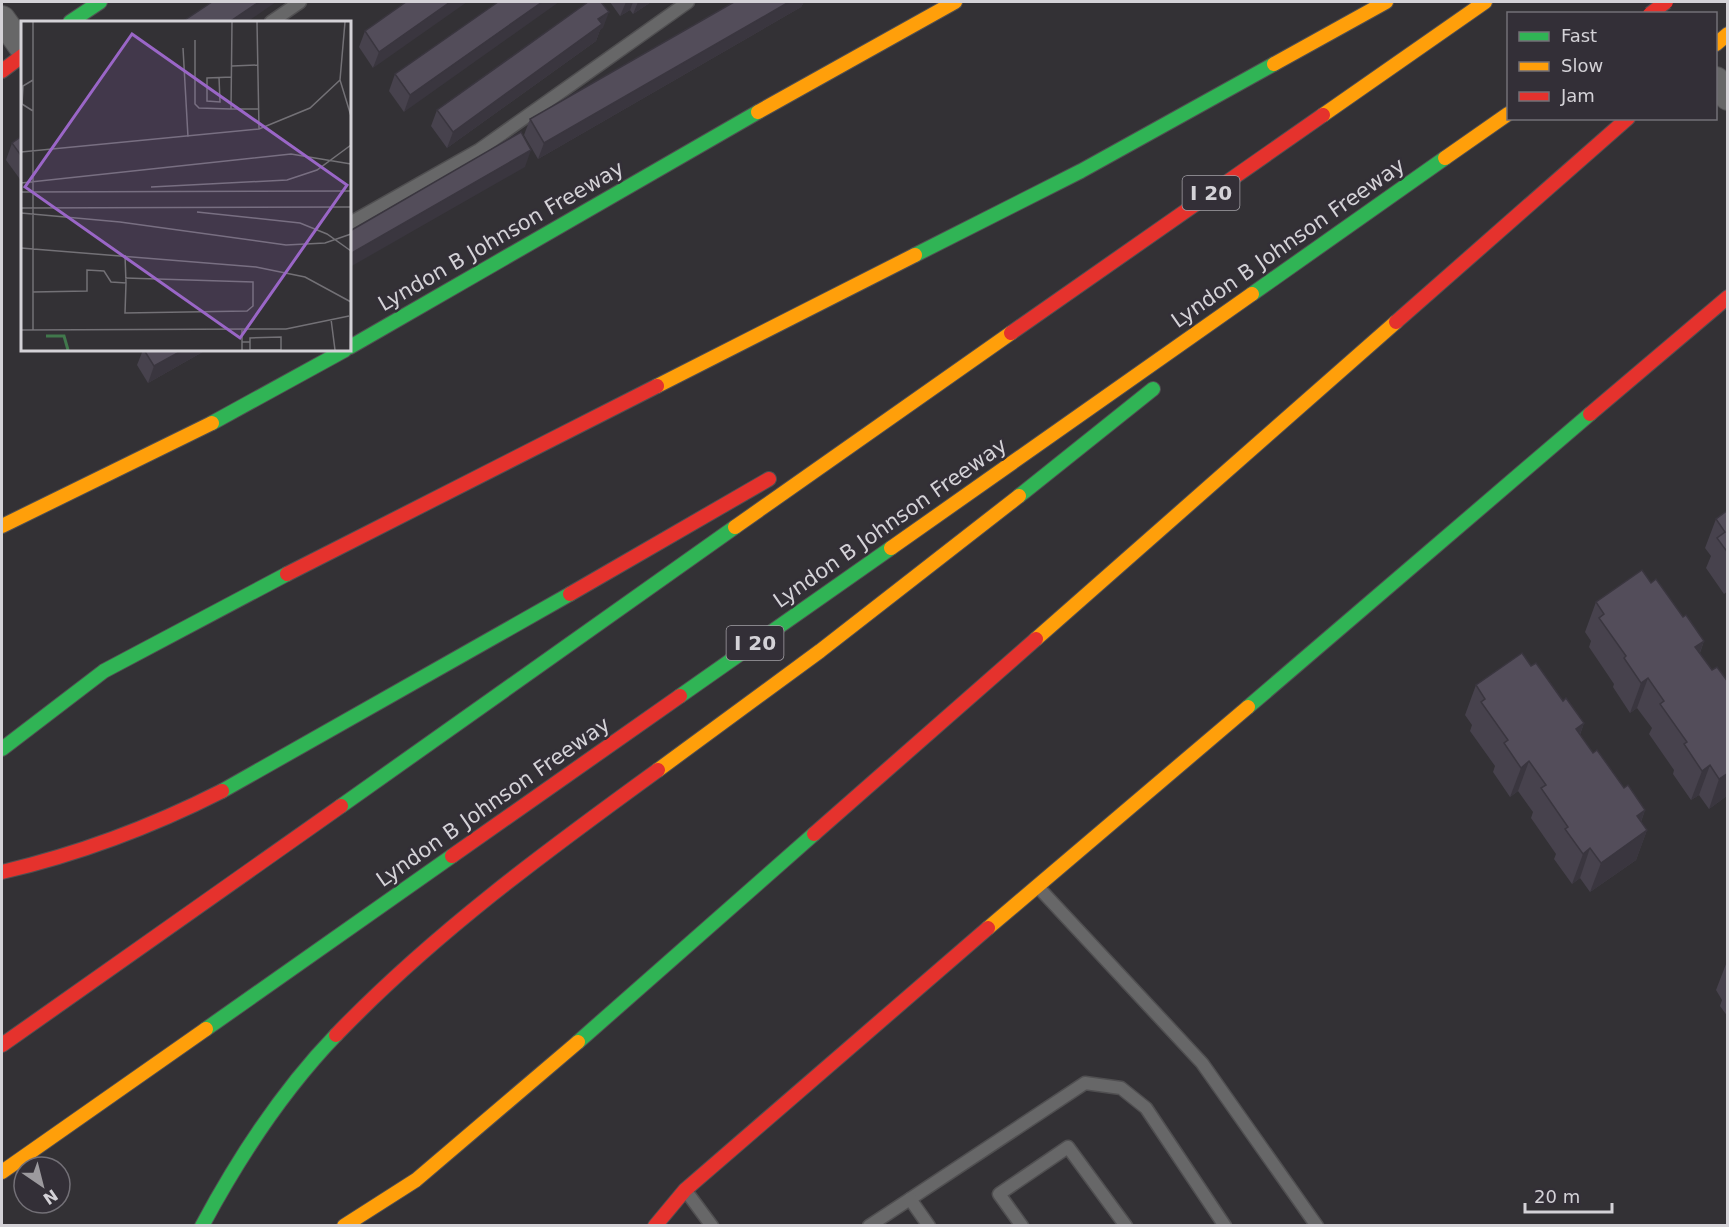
<svg xmlns="http://www.w3.org/2000/svg" width="1729" height="1227" viewBox="0 0 1729 1227" font-family="'DejaVu Sans',sans-serif">
<rect width="100%" height="100%" fill="#333135"/>
<g fill="none" stroke-linecap="round" stroke-linejoin="round">
<defs>
<g id="lane">
<polyline points="271,22 300,2"/>
<polyline points="350,223 479,150 688,2"/>
<polyline points="1039,888 1202,1063 1317,1226"/>
<polyline points="686,1191 712,1226"/>
<polyline points="910,1199 1085,1083 1121,1088 1146,1108 1225,1226"/>
<polyline points="869,1226 910,1199 929,1226"/>
<polyline points="1022,1226 999,1194 1068,1147 1126,1226"/>
</g>
<g id="street">
<polyline points="2,19 22,47"/>
<polyline points="1716,80 1728,97"/>
</g>
<g id="fast">
<polyline points="70,22 100,2"/>
<polyline points="915,255 1081,171 1274,64"/>
<polyline points="1252,294 1445,158"/>
<polyline points="350,347 758,112"/>
<polyline points="212,423 345,350"/>
<polyline points="1019,496 1153,389"/>
<polyline points="680,696 891,548"/>
<polyline points="1248,707 1590,414"/>
<polyline points="2,749 104,671 287,574"/>
<polyline points="222,791 570,594"/>
<polyline points="341,806 735,527"/>
<polyline points="206,1029 452,856"/>
<polyline points="578,1042 814,834"/>
<path d="M202,1226C239,1157 281,1092 336,1035"/>
</g>
<g id="slow">
<polyline points="1716,44 1728,34"/>
<polyline points="1274,64 1386,2"/>
<polyline points="758,112 955,2"/>
<polyline points="1323,115 1485,2"/>
<polyline points="1445,158 1508,114"/>
<polyline points="657,386 915,255"/>
<polyline points="2,526 212,423"/>
<polyline points="735,527 1011,333"/>
<polyline points="891,548 1252,294"/>
<polyline points="1036,639 1396,322"/>
<polyline points="658,770 820,651 1019,496"/>
<polyline points="988,928 1248,707"/>
<polyline points="2,1172 206,1029"/>
<polyline points="344,1226 416,1180 578,1042"/>
</g>
<g id="jam">
<polyline points="2,71 22,56"/>
<polyline points="1396,322 1628,118"/>
<polyline points="1011,333 1323,115"/>
<polyline points="1590,414 1728,297"/>
<polyline points="287,574 657,386"/>
<polyline points="570,594 769,479"/>
<polyline points="814,834 1036,639"/>
<polyline points="452,856 680,696"/>
<path d="M2,872C79,854 151,827 222,791"/>
<path d="M336,1035C433,934 545,852 658,770"/>
<polyline points="2,1045 341,806"/>
<polyline points="655,1226 685,1190 988,928"/>
</g>
</defs>
<use href="#lane" stroke="#504f51" stroke-width="15"/>
<use href="#street" stroke="#504f51" stroke-width="28"/>
<use href="#fast" stroke="#504f51" stroke-width="16"/>
<use href="#slow" stroke="#504f51" stroke-width="16"/>
<use href="#jam" stroke="#504f51" stroke-width="16"/>
<use href="#lane" stroke="#676768" stroke-width="12"/>
<use href="#street" stroke="#676768" stroke-width="26"/>
<use href="#fast" stroke="#30b455" stroke-width="14"/>
<use href="#slow" stroke="#ff9f0a" stroke-width="14"/>
<use href="#jam" stroke="#e5322d" stroke-width="14"/>
<defs>
<polyline id="jam-bridge" points="1650,14 1666,2"/>
</defs>
<use href="#jam-bridge" stroke="#504f51" stroke-width="16" stroke-linecap="butt"/>
<use href="#jam-bridge" stroke="#e5322d" stroke-width="14"/>
</g>
<g fill="#47424d">
<polygon points="406,2 373,68 359,47 365,31"/>
<polygon points="498,2 404,112 389,91 395,74"/>
<polygon points="610,2 651,2 633,14 630,10 620,16"/>
<polygon points="734,2 804,2 801,7 538,159 524,135 530,119"/>
<polygon points="603,28 600,30 596,41 447,148 431,126 437,110"/>
<polygon points="22,136 22,182 6,160 12,143"/>
<polygon points="143,350 206,350 148,383 137,365"/>
<polygon points="1728,510 1728,591 1724,594 1706,568 1711,556 1705,548 1716,519"/>
<polygon points="1651,583 1704,641 1700,653 1728,795 1709,809 1699,795 1691,800 1673,774 1674,770 1649,734 1652,728 1637,708 1630,713 1613,687 1614,684 1589,647 1591,641 1585,632 1596,602"/>
<polygon points="1531,666 1584,723 1580,735 1593,753 1624,788 1645,810 1641,822 1647,830 1636,860 1590,892 1580,878 1572,884 1554,859 1556,854 1531,818 1533,812 1518,791 1510,797 1493,772 1495,766 1470,731 1472,725 1465,715 1476,685"/>
<polygon points="1728,959 1728,1017 1720,1006 1722,1000 1716,990"/>
</g>
<g fill="#3a363f">
<polygon points="259,2 276,2 247,22 229,22"/>
<polygon points="450,2 467,2 373,68 379,52"/>
<polygon points="542,2 559,2 404,112 410,95"/>
<polygon points="626,2 633,2 630,10 620,16"/>
<polygon points="638,2 651,2 633,14"/>
<polygon points="789,2 804,2 801,7 538,159 544,143"/>
<polygon points="609,12 603,28 600,30 596,41 447,148 453,132"/>
<polygon points="531,150 525,167 350,267 350,254"/>
<polygon points="183,350 206,350 148,383 154,366"/>
<polygon points="1704,641 1693,670 1695,647"/>
<polygon points="1648,678 1637,708 1630,713 1641,683"/>
<polygon points="1584,723 1573,753 1576,729"/>
<polygon points="1529,761 1518,791 1510,797 1521,768"/>
<polygon points="1710,765 1699,795 1691,800 1702,771"/>
<polygon points="1728,773 1728,795 1709,809 1719,779"/>
<polygon points="1645,810 1635,838 1647,830 1636,860 1590,892 1601,863 1637,816"/>
<polygon points="1590,848 1580,878 1572,884 1583,854"/>
</g>
<g fill="#534d5a" stroke="#3a363f" stroke-width="1.5">
<polygon points="212,2 259,2 229,22 182,22"/>
<polygon points="406,2 450,2 379,52 365,31"/>
<polygon points="498,2 542,2 410,95 395,74"/>
<polygon points="588,2 601,2 609,12 598,19 602,24 453,132 437,110"/>
<polygon points="734,2 789,2 544,143 530,119"/>
<polygon points="521,132 531,150 350,254 350,231"/>
<polygon points="22,136 22,157 12,143"/>
<polygon points="144,350 183,350 154,366"/>
<polygon points="1728,510 1728,553 1717,538 1725,532 1716,519"/>
<polygon points="1642,570 1651,583 1656,579 1683,617 1686,615 1704,641 1695,647 1712,670 1717,667 1728,682 1728,773 1719,779 1710,765 1702,771 1684,744 1687,742 1660,704 1664,701 1648,678 1641,683 1624,658 1626,656 1599,618 1604,614 1596,602"/>
<polygon points="1522,653 1531,666 1536,663 1563,701 1566,698 1584,723 1576,729 1593,753 1597,750 1624,788 1628,785 1645,810 1637,816 1647,830 1601,863 1590,848 1583,854 1565,829 1568,827 1541,788 1546,785 1529,761 1521,768 1504,743 1508,740 1481,702 1485,699 1476,685"/>
</g>
<g text-anchor="middle" dominant-baseline="central" stroke-width="5" stroke-linejoin="round" paint-order="stroke">
<g fill="#332f37" stroke="#a4a1a7" stroke-width="1.5">
<rect x="1182.5" y="176" width="57" height="34" rx="4.5"/>
<rect x="726.5" y="626" width="57" height="34" rx="4.5"/>
</g>
<g font-size="20" font-weight="bold" fill="#d4d2d7">
<text x="1211" y="193">I 20</text>
<text x="755" y="643">I 20</text>
</g>
<g font-size="21" fill="#d4d2d7" stroke="#332f37">
<text transform="translate(501 236) rotate(-30)">Lyndon B Johnson Freeway</text>
<text transform="translate(1288 243) rotate(-35)">Lyndon B Johnson Freeway</text>
<text transform="translate(890 523) rotate(-35)">Lyndon B Johnson Freeway</text>
<text transform="translate(493 802) rotate(-35)">Lyndon B Johnson Freeway</text>
</g>
</g>
<g transform="translate(21 21)">
<rect width="330" height="330" fill="#333135"/>
<path fill="none" stroke="#41784c" stroke-width="3" d="M25,315H43L47,329"/>
<path fill="none" stroke="#737176" stroke-width="1.5" d="M211,1L210,88H237M236,1L238,108M324,1L319,59L330,95M174,19V83L178,87L210,88M162,27L167,116M211,45L237,44M198,56L199,81L186,80V57L211,56M12,59L2,65L1,83L12,90M0,131L238,108L289,87L319,59M0,162L270,133L330,143M130,166L266,159L296,149L330,124M0,171L330,170M0,187L330,186M176,191L279,202L306,213L330,230M0,192L99,201L265,224L304,222L330,213M0,227L235,246L284,256L330,281M104,257L232,261V285L226,290L104,292L105,262M12,271L66,270V249L83,250L90,261L105,262L104,234M310,298L314,329M221,308V329M0,309L265,308L328,295M12,309V1M221,321H229V317L260,316V329H229V321M329,329L330,283"/>
<path fill="#9a66c7" fill-opacity="0.15" stroke="#9a66c7" stroke-width="3" d="M111,13L326,164L219,317L4,166Z"/>
<rect width="330" height="330" fill="none" stroke="#d4d2d7" stroke-width="3"/>
</g>
<rect width="1729" height="1227" fill="none" stroke="#d4d2d7" stroke-width="6"/>
<rect x="1507" y="12" width="210" height="108" fill="#332f37" stroke="#737077" stroke-width="1.5"/>
<rect x="1519" y="32" width="30" height="9" fill="#30b455" stroke="#737077" stroke-width="1.5"/>
<text x="1561" y="42" font-size="18" fill="#d4d2d7">Fast</text>
<rect x="1519" y="62" width="30" height="9" fill="#ff9f0a" stroke="#737077" stroke-width="1.5"/>
<text x="1561" y="72" font-size="18" fill="#d4d2d7">Slow</text>
<rect x="1519" y="92" width="30" height="9" fill="#e5322d" stroke="#737077" stroke-width="1.5"/>
<text x="1561" y="102" font-size="18" fill="#d4d2d7">Jam</text>
<g transform="translate(42 1185) rotate(145)"><circle r="28" fill="#332f37" stroke="#737077" stroke-width="1.5"/>
<path d="M0-4.5L10 22L0 15L-10 22Z" fill="#9c9a9e"/>
<text y="-9" font-size="16" font-weight="bold" text-anchor="middle" fill="#d4d2d7">N</text>
</g>
<path d="M1525 1203v9h87v-9" fill="none" stroke="#d4d2d7" stroke-width="3"/>
<text x="1534" y="1203" font-size="18" fill="#d4d2d7" stroke="#332f37" stroke-width="4.5" paint-order="stroke">20 m</text>
</svg>
